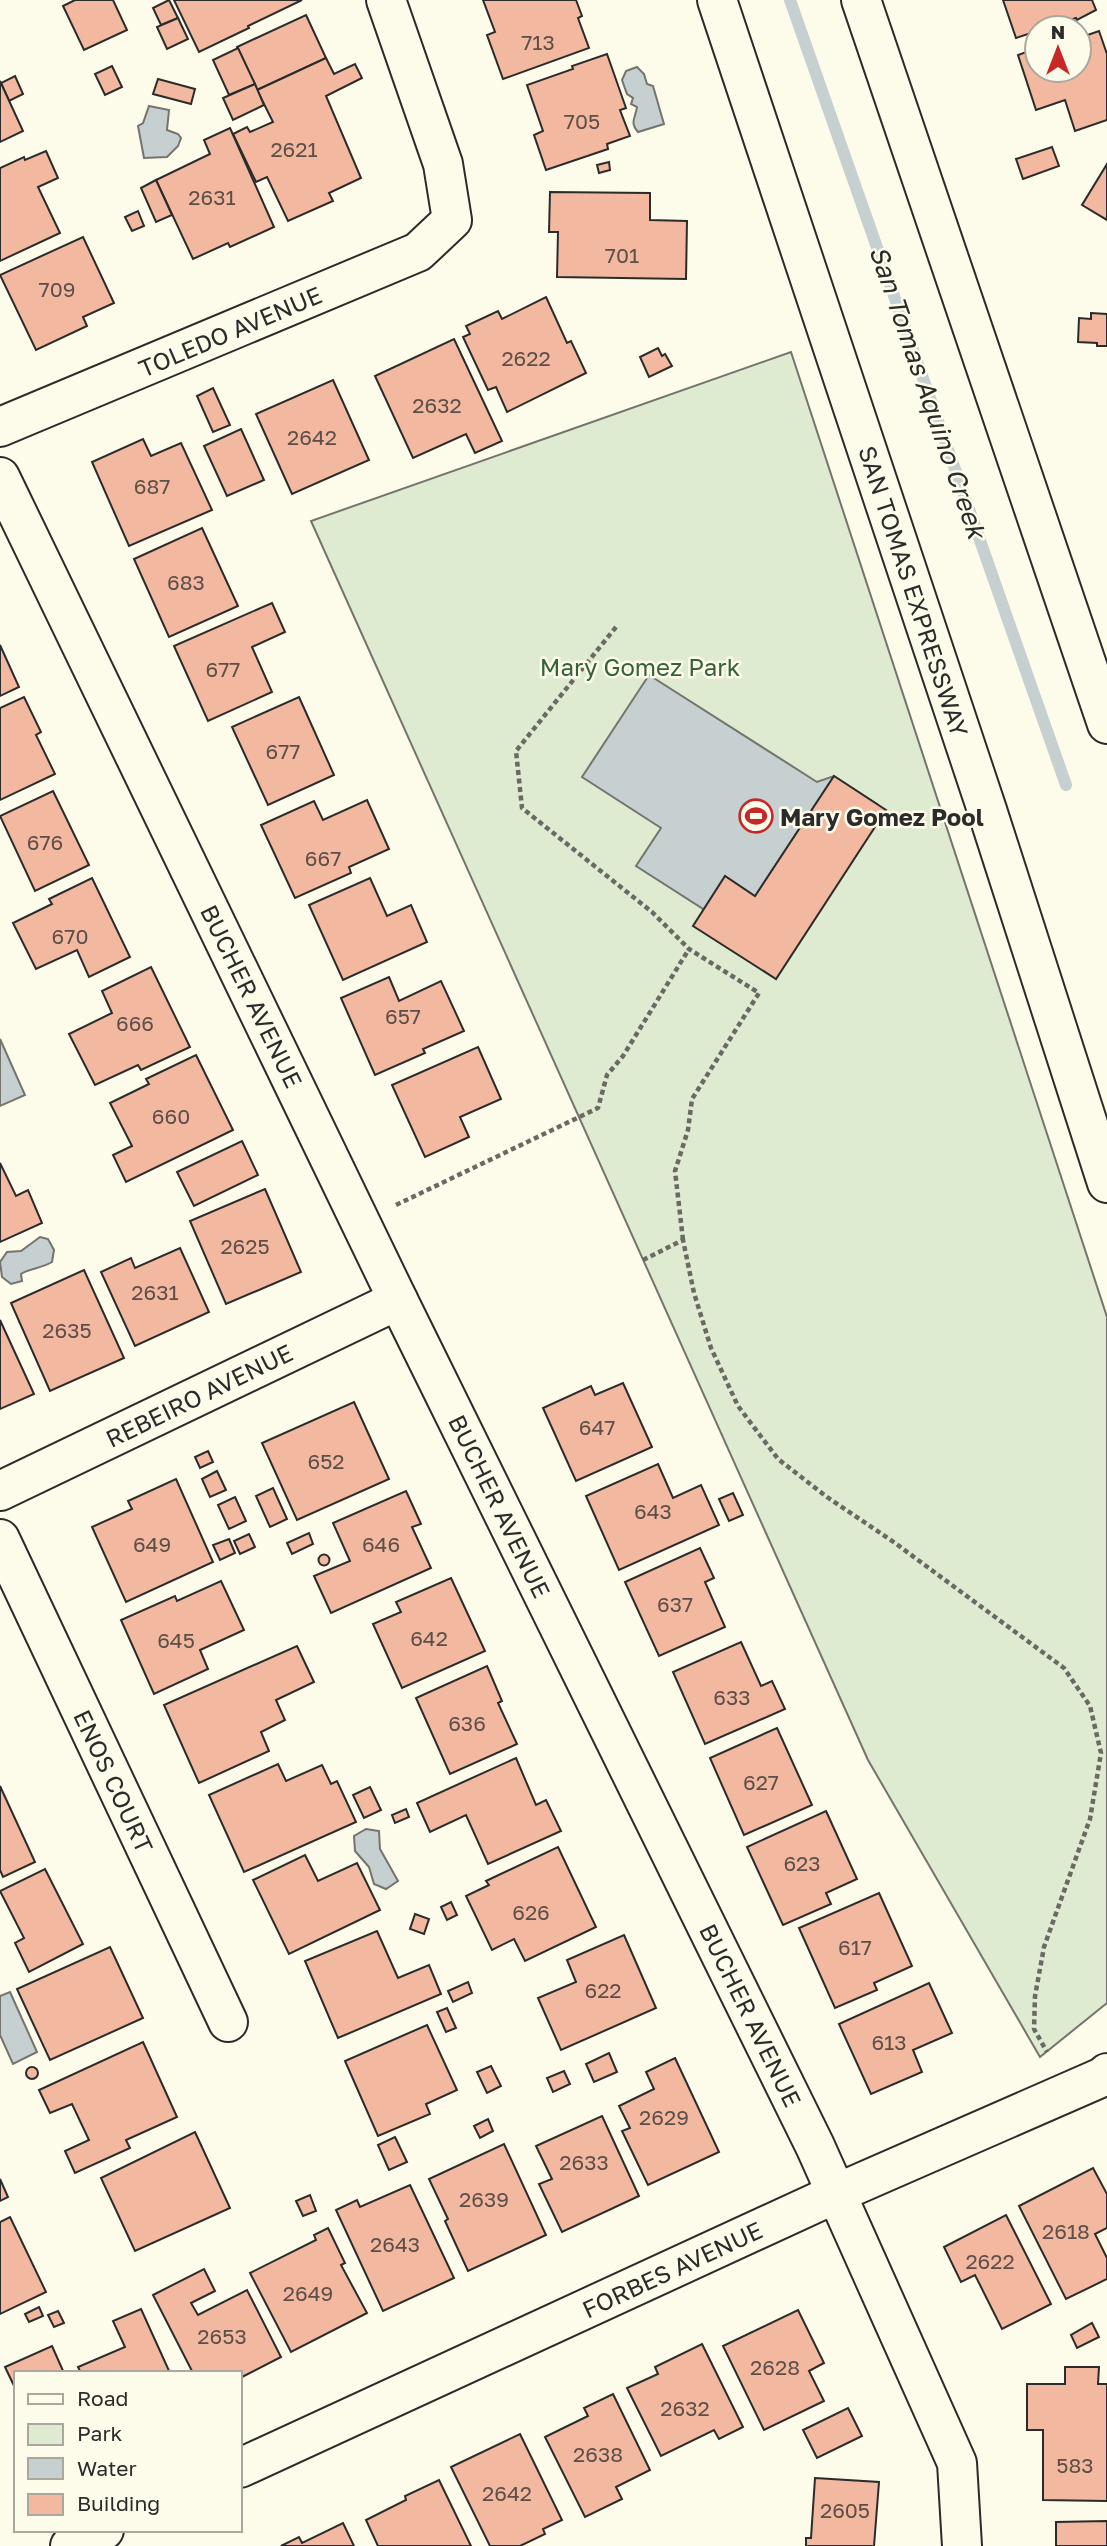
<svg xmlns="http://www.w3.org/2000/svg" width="1107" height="2546" viewBox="0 0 1107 2546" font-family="'Golos Text',sans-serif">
<rect width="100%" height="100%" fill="#fdfbea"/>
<polygon fill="#deebd1" stroke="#74746e" stroke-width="2" points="791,352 1107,1317 1107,2003 1040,2057 868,1760 311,521"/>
<g fill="#c7d0d0" stroke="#74746e" stroke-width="2">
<path d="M637,67L644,74L647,84L653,86L664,124L638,132C629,122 636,117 637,107L631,104L633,98L627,94L622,80L626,71Z"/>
<polygon points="149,106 169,110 167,130 178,134 181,138 178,146 167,157 144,158 138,126 143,123"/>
<polygon points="649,675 817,782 834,776 877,804 778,957 636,866 661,828 582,777"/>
<polygon points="0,1039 25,1095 0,1106"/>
<path d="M40,1237L48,1239L54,1250L52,1262C40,1269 30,1268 21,1274L22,1281L11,1284L2,1277L0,1262L7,1252L21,1251Z"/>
<polygon points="366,1829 379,1831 380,1849 398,1881 386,1889 374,1884 369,1867 355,1851 354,1836"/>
<polygon points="10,1992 37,2052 13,2064 0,2035 0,1996"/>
</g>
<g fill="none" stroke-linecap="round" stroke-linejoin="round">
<polyline stroke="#c7d0d0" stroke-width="12" points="790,0 1066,785"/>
</g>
<g fill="#f2b8a0" stroke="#2b2b2b" stroke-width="2">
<polygon points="75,0 113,0 127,30 84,50 63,6"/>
<polygon points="169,0 178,18 161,25 153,8"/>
<polygon points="174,0 302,0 248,26 249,28 199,52"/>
<polygon points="483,0 576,0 582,16 578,18 589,48 503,79 487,35 495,32"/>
<polygon points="1003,0 1092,0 1096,10 1077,20 1076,18 1045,28 1037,28 1037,31 1016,38"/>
<polygon points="306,15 326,58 257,90 237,47"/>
<polygon points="178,18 188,39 167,49 157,27"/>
<polygon points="1099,31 1107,54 1107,120 1075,131 1065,100 1036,110 1018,55 1037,48 1037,70 1079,70 1079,38"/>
<polygon points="238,48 255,84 229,95 213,60"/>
<polygon points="607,54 626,108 620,110 630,136 607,144 608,149 546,170 534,135 543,131 527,85 573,69 572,66"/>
<polygon points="326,58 334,74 355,64 362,78 326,96 361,178 329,193 333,201 288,221 267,177 256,182 233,134 247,127 250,132 273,122 257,90"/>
<polygon points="112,66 122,87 105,95 95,74"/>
<polygon points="15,76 23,94 9,101 1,83"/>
<polygon points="158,79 195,89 191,104 153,94"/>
<polygon points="0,81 23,131 0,142"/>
<polygon points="255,84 264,105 233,120 223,98"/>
<polygon points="230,128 274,227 230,247 228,243 193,259 156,180 210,154 204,140"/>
<polygon points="1052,147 1059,166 1023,179 1016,159"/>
<polygon points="46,151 58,178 38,187 60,233 0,261 0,168 24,157 25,160"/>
<polygon points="609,162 610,170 599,173 597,165"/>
<polygon points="1107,164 1107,220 1082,205"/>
<polygon points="156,180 172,215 156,222 141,188"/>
<polygon points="550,192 650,193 650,220 687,221 686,279 557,277 558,232 549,232"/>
<polygon points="138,211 144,226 132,231 125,217"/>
<polygon points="83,237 114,303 83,317 87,326 36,350 0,275"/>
<polygon points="546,297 567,343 571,341 586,373 507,412 496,387 488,390 463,337 470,334 466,326 498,311 502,319"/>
<polygon points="1091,313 1107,314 1107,346 1097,346 1097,343 1078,342 1079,318 1091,319"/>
<polygon points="454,339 502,441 475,453 466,434 413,458 375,376"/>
<polygon points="658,348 662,356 665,354 672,366 649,377 640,357"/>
<polygon points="333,380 369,460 292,494 256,414"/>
<polygon points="213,388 230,425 213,432 197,396"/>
<polygon points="241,429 264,480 227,496 204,446"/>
<polygon points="143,439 151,456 181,443 212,510 129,546 92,462"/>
<polygon points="202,528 238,606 169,637 134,559"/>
<polygon points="272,603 285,632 252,647 272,692 208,721 174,646"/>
<polygon points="0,645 19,687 0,696"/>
<polygon points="24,697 41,732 36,735 55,774 0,800 0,708"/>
<polygon points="299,697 334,775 268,805 232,727"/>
<polygon points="834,776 886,810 776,979 693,926 725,876 755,896"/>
<polygon points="53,791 89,865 35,891 0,816"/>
<polygon points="367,800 389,849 349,867 351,873 295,898 261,825 314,801 323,820"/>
<polygon points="92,878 130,957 89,977 77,950 36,969 13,923 52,904 49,899"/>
<polygon points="370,878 387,916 411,905 427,942 343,980 309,905"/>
<polygon points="151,967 190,1047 141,1070 138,1065 95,1085 69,1034 112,1013 102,991"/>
<polygon points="389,977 399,1001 441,981 464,1031 423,1049 425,1053 375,1075 341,998"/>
<polygon points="478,1047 501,1099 460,1117 469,1137 425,1157 392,1085"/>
<polygon points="196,1055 233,1130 126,1182 113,1155 132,1146 110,1103 149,1084 146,1079"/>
<polygon points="242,1141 258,1175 194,1206 177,1172"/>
<polygon points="0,1163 16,1196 28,1190 42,1223 0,1242"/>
<polygon points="265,1189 301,1272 226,1304 190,1221"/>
<polygon points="180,1248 209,1312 135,1346 101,1272 131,1258 135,1268"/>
<polygon points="84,1270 124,1358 50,1391 11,1303"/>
<polygon points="0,1320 34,1394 0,1409"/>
<polygon points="623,1383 652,1447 576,1481 543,1408 591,1386 595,1395"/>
<polygon points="354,1402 389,1479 297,1520 262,1443"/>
<polygon points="208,1451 213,1462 200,1468 195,1457"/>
<polygon points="658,1464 673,1498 701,1485 719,1525 619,1570 586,1496"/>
<polygon points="217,1471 226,1490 210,1497 202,1479"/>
<polygon points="176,1479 213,1562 126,1602 92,1527 132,1509 128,1501"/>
<polygon points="273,1488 287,1519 270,1527 256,1496"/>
<polygon points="406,1491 421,1524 412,1527 431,1568 331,1613 314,1576 350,1561 333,1523"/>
<polygon points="733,1493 743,1515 729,1521 719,1499"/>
<polygon points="235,1497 246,1521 229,1529 218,1505"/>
<polygon points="309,1533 313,1544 292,1554 287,1543"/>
<polygon points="249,1534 255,1547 240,1554 234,1541"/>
<polygon points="229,1539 235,1553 220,1560 213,1545"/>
<polygon points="700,1548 714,1578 705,1582 725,1627 659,1656 625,1582"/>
<circle cx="324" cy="1560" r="5.5"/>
<polygon points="451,1578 485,1651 402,1688 373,1624 401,1612 396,1602"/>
<polygon points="221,1581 244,1630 200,1650 208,1669 154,1694 121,1620 175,1596 177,1601"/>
<polygon points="741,1642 761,1686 772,1681 785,1709 705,1744 673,1672"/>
<polygon points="297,1646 314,1682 276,1700 285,1720 261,1732 269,1751 199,1783 164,1705"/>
<polygon points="487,1666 502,1701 498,1703 517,1744 450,1774 416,1698"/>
<polygon points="777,1728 812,1805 744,1835 710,1758"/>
<polygon points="516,1758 536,1805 546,1800 561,1831 488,1864 466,1815 430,1832 417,1803"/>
<polygon points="278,1764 286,1781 322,1765 331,1784 337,1781 356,1822 244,1872 209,1795"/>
<polygon points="0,1786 35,1862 3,1877 0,1870"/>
<polygon points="370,1787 381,1810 364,1818 353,1795"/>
<polygon points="406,1809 409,1817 395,1823 392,1815"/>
<polygon points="826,1811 857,1879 826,1893 831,1904 783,1925 747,1847"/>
<polygon points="558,1847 596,1927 525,1961 514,1939 492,1950 466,1896 489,1885 486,1881"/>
<polygon points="305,1855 318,1881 357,1863 380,1910 289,1954 253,1880"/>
<polygon points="45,1869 83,1944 29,1972 15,1943 24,1938 0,1891"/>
<polygon points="879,1893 912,1966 874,1983 877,1990 835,2008 799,1928"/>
<polygon points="451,1902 457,1915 447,1920 441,1907"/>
<polygon points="415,1914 429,1919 424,1934 410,1929"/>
<polygon points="377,1931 398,1978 429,1965 441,1994 338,2038 305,1961"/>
<polygon points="624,1935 656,2008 561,2050 538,1998 576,1982 567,1960"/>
<polygon points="110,1947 143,2018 50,2060 17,1989"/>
<polygon points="468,1982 472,1993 453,2002 448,1991"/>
<polygon points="929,1983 952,2033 913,2050 922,2072 871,2094 839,2024"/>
<polygon points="447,2008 456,2028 446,2032 437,2012"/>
<polygon points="427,2025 457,2090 426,2104 430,2114 378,2136 345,2061"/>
<polygon points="143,2042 177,2117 126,2140 130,2148 75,2173 65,2151 89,2140 72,2104 50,2113 39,2090"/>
<polygon points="609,2053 617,2072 594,2082 586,2064"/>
<polygon points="675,2058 719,2152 648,2185 622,2131 630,2128 619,2106 654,2089 646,2072"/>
<polygon points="491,2066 501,2086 487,2093 477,2072"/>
<circle cx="32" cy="2073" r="6"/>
<polygon points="564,2071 570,2084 553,2092 547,2078"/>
<polygon points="602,2116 639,2196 562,2232 539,2184 552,2179 536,2146"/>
<polygon points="488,2119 493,2131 480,2138 474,2126"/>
<polygon points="195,2132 230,2208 135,2251 101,2178"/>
<polygon points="395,2137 407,2162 389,2170 378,2145"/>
<polygon points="504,2144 546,2235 468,2271 445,2221 448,2219 429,2179"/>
<polygon points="1093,2168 1107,2194 1107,2228 1095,2234 1107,2258 1107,2279 1066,2299 1019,2206"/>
<polygon points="0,2179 8,2197 0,2201"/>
<polygon points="410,2185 454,2278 383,2311 336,2210 357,2200 360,2207"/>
<polygon points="310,2195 316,2211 303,2216 296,2201"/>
<polygon points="1006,2215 1051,2304 1002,2329 975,2275 961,2282 944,2247"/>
<polygon points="10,2217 46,2292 0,2314 0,2222"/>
<polygon points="328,2228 345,2263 341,2265 367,2313 291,2352 250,2273 316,2240 314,2235"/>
<polygon points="204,2269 215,2291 191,2303 198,2315 247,2290 281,2357 240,2378 240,2373 193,2373 153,2295"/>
<polygon points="39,2307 43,2316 29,2322 25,2314"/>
<polygon points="141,2309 170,2373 81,2373 78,2367 125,2347 113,2321"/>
<polygon points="798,2310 824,2363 809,2371 824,2401 764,2430 723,2346"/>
<polygon points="58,2311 64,2323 54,2327 48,2315"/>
<polygon points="1092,2323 1099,2337 1077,2348 1071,2335"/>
<polygon points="702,2344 743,2427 719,2439 714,2430 661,2456 627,2388 658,2374 655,2367"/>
<polygon points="52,2346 64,2373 16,2373 16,2390 5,2367"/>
<polygon points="1065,2367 1099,2367 1098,2384 1107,2384 1107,2501 1043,2500 1043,2430 1027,2430 1027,2384 1065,2384"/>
<polygon points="613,2394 650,2470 616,2487 622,2499 585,2517 545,2437 588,2416 584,2408"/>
<polygon points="848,2408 862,2436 817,2458 803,2430"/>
<polygon points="520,2434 562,2520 543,2529 545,2534 520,2546 490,2546 451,2467"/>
<polygon points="815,2478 879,2482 874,2546 806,2546 806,2538 811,2538"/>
<polygon points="439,2480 471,2546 378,2546 366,2520 406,2500 405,2496"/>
<polygon points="1107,2521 1107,2546 1056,2546 1056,2522"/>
<polygon points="343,2523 354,2546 281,2546 299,2537 302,2543"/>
</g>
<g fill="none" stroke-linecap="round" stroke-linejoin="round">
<defs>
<g id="minor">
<polyline points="0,427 418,252 452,220 443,164 386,0"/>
<polyline points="0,477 398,1300 815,2146 957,2463 962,2546"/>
<polyline points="0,1491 398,1300"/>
<polyline points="0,1539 228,2022"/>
<polyline points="240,2468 835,2194 1107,2075"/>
<polyline points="70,2546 104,2530"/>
</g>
<g id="highway">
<polyline points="717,0 987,810 1107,1183"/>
<polyline points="861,0 1107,724"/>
<polyline points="1107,2073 1105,2076 1107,2077"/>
</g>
</defs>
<use href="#minor" stroke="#2b2b2b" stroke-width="42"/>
<use href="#highway" stroke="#2b2b2b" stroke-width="42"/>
<g stroke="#6a6964" stroke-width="4.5" stroke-dasharray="5 3.5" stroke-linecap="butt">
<polyline points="616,627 516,751 522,808 652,912 689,949 759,993 692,1099 688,1130 675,1171 683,1240"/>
<polyline points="396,1205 598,1108 607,1075 623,1056 689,949"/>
<polyline points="643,1260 683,1240 694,1293 711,1348 738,1406 778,1459 827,1497 895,1543 1064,1668 1090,1706 1101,1753 1090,1819 1044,1947 1035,1996 1034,2029 1047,2052"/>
</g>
<use href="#minor" stroke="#fdfbea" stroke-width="38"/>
<use href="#highway" stroke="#fdfbea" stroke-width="38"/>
</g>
<defs>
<symbol id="stadium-ring" viewBox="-11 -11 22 22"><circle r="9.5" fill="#fdfbea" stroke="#c62828" stroke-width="1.5"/><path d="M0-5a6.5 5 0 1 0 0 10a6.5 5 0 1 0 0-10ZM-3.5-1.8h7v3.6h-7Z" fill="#c62828"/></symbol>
</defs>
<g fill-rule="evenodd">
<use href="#stadium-ring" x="737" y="797" width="38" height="38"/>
</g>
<g text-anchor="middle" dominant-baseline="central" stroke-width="5" stroke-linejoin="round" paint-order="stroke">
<g font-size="21" fill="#5d4e48">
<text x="538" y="42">713</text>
<text x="582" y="121">705</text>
<text x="294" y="149">2621</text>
<text x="212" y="197">2631</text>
<text x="622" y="255">701</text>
<text x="57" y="289">709</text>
<text x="526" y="358">2622</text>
<text x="437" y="405">2632</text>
<text x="312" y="437">2642</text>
<text x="152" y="486">687</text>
<text x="186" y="582">683</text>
<text x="223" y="669">677</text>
<text x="283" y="751">677</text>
<text x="45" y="842">676</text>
<text x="323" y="858">667</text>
<text x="70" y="936">670</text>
<text x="403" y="1016">657</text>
<text x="135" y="1023">666</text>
<text x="171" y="1116">660</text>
<text x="245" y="1246">2625</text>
<text x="155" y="1292">2631</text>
<text x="67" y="1330">2635</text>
<text x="597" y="1427">647</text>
<text x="326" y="1461">652</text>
<text x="653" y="1511">643</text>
<text x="152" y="1544">649</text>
<text x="381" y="1544">646</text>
<text x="675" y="1604">637</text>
<text x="429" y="1638">642</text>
<text x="176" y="1640">645</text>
<text x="732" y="1697">633</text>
<text x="467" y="1723">636</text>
<text x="761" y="1782">627</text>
<text x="802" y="1863">623</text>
<text x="531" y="1912">626</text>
<text x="855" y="1947">617</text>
<text x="603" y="1990">622</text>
<text x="889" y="2042">613</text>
<text x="664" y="2117">2629</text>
<text x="584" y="2162">2633</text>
<text x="484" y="2199">2639</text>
<text x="1066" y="2231">2618</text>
<text x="395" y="2244">2643</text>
<text x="990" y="2261">2622</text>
<text x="308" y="2293">2649</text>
<text x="222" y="2336">2653</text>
<text x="775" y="2367">2628</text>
<text x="685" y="2408">2632</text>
<text x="598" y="2454">2638</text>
<text x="1075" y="2465">583</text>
<text x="507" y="2493">2642</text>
<text x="845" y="2510">2605</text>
</g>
<g font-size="24" fill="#2b2b2b" stroke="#fdfbea">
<text transform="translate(230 331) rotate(-23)">TOLEDO AVENUE</text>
<text transform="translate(914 591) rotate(72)">SAN TOMAS EXPRESSWAY</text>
<text transform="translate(252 996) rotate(64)">BUCHER AVENUE</text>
<text transform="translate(199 1395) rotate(-26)">REBEIRO AVENUE</text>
<text transform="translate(500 1506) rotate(64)">BUCHER AVENUE</text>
<text transform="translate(114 1781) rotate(65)">ENOS COURT</text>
<text transform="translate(751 2015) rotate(64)">BUCHER AVENUE</text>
<text transform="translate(672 2269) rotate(-25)">FORBES AVENUE</text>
</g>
<g font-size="24" fill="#34623c" stroke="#fdfbea">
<text x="640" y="666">Mary Gomez Park</text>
</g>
<g font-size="24" font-weight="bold" fill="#2b2b2b" stroke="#fdfbea" text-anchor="start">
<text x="780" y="816">Mary Gomez Pool</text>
</g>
<g font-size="26" font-style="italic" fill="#2b2b2b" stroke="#fdfbea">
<text transform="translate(928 392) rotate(71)">San Tomas Aquino Creek</text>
</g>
</g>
<rect x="14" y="2371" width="228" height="161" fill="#fdfbea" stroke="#a9a89e" stroke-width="2"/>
<rect x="28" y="2394" width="35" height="10" fill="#fdfbea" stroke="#a9a89e" stroke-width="2"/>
<text x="77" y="2406" font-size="21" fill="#2b2b2b">Road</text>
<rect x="28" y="2424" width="35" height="21" fill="#deebd1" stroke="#a9a89e" stroke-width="2"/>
<text x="77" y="2441" font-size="21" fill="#2b2b2b">Park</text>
<rect x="28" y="2458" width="35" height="21" fill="#c7d0d0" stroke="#a9a89e" stroke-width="2"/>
<text x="77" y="2476" font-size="21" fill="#2b2b2b">Water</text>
<rect x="28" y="2494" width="35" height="21" fill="#f2b8a0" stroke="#a9a89e" stroke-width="2"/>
<text x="77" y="2511" font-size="21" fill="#2b2b2b">Building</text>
<g transform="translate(1058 49)"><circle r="33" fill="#fdfbea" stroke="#a9a89e" stroke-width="2"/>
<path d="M0-5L12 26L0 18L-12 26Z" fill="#c62828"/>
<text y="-10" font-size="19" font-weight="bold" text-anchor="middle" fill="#2b2b2b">N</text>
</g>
</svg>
